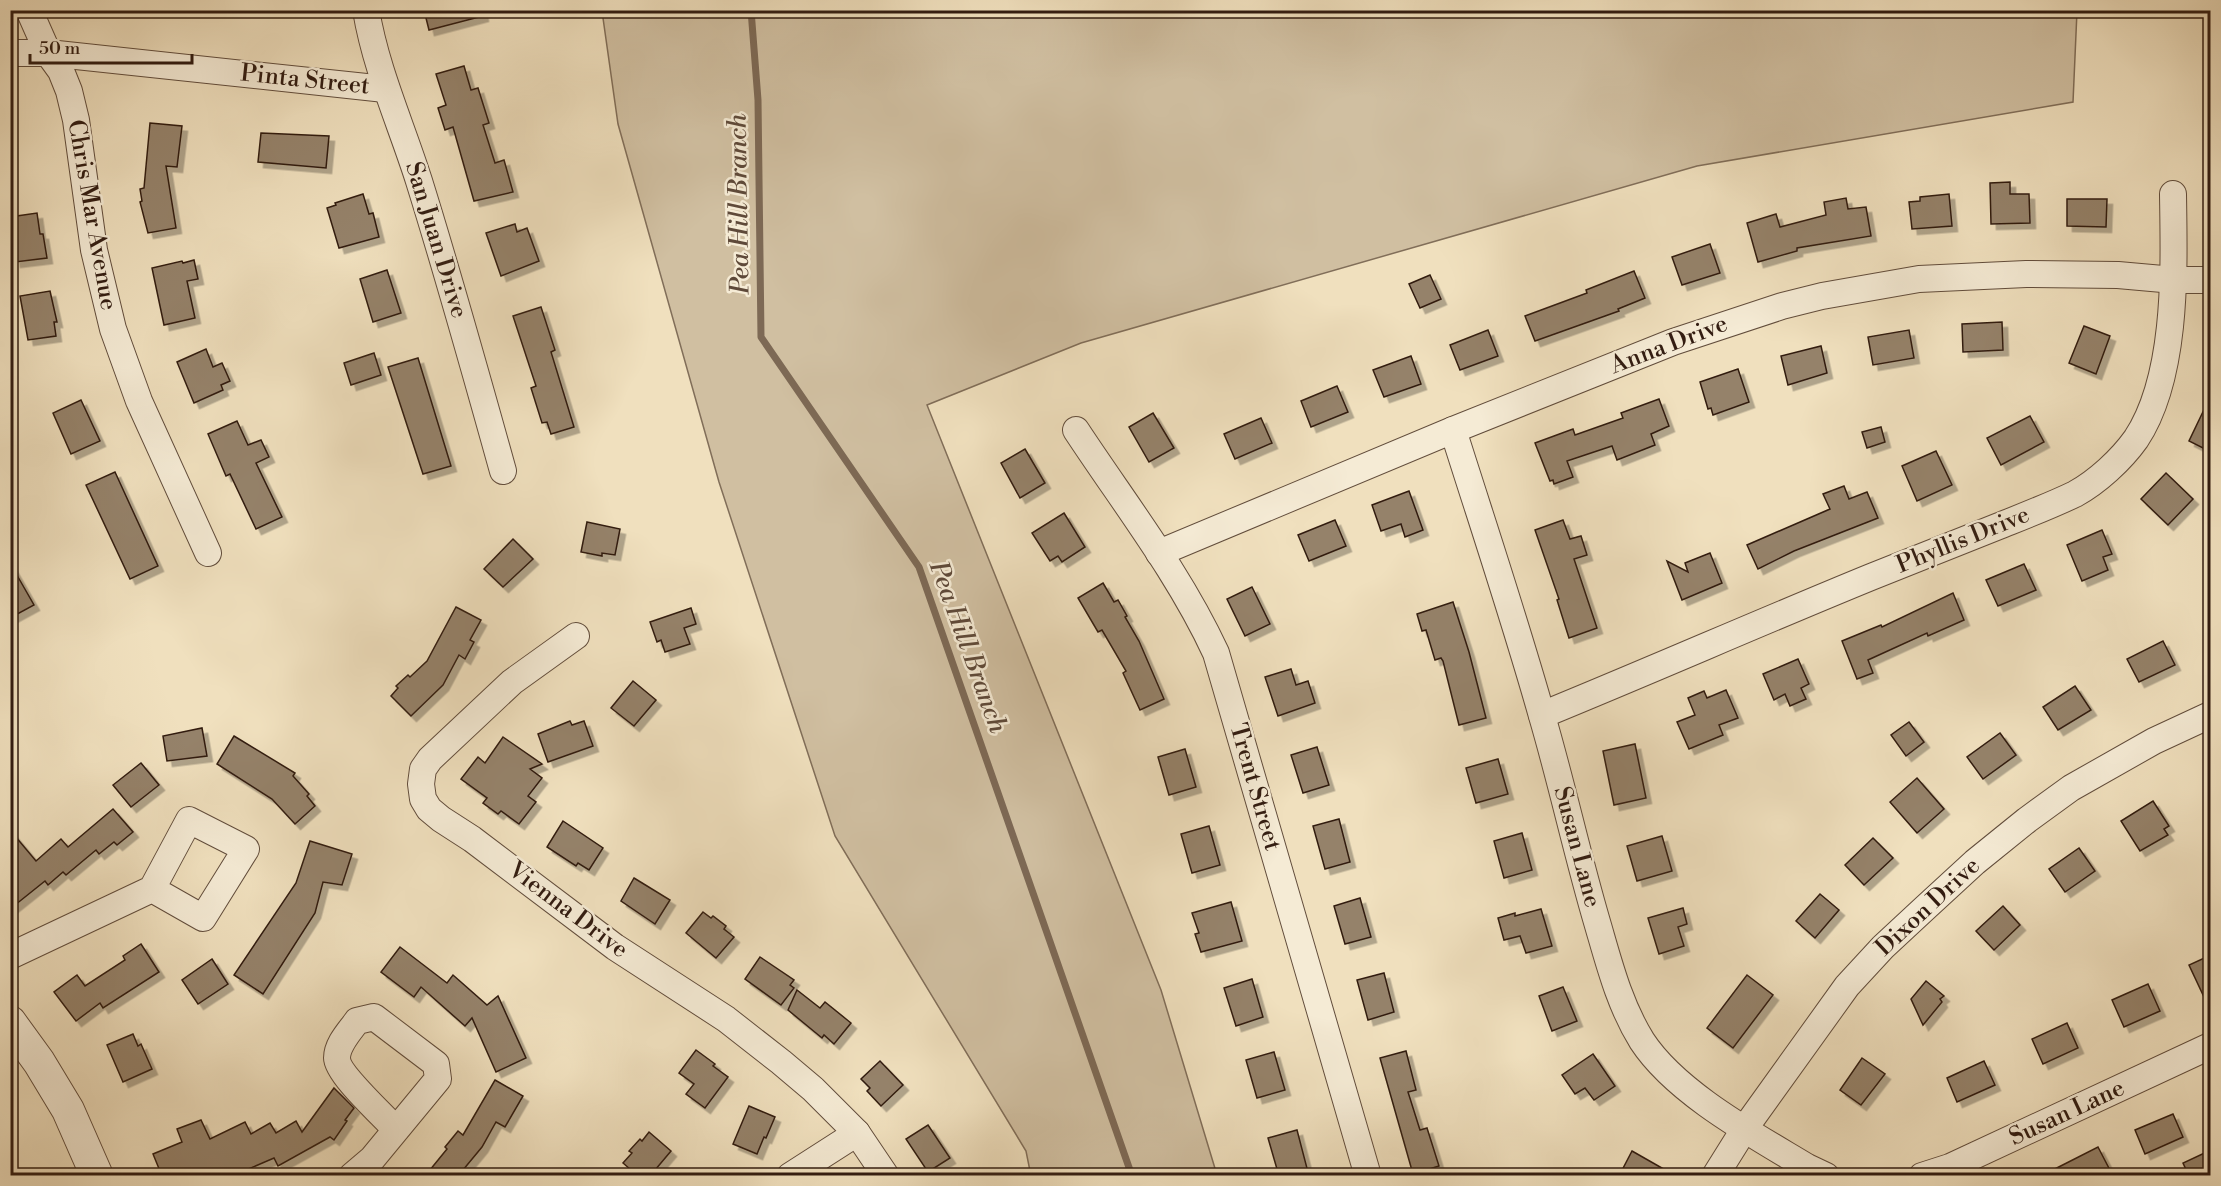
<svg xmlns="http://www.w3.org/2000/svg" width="2221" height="1186" viewBox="0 0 2221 1186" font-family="'Libre Bodoni',serif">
<defs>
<filter id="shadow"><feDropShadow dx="5.5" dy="5.5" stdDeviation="0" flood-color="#0004"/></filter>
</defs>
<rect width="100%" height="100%" fill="#f0e0be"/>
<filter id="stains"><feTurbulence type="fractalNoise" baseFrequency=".00333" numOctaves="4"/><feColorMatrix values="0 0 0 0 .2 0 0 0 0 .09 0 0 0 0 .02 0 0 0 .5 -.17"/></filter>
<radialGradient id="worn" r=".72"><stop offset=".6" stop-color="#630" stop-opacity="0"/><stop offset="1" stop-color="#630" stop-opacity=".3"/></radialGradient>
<polygon fill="#d0bfa1" stroke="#816e59" stroke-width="1.5" points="602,11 2077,10 2077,11 2073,102 1697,166 1081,343 927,405 1161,990 1217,1175 1031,1176 1026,1151 835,836 719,482 618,124"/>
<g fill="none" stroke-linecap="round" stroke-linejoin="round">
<polyline stroke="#7d6955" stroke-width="7" points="751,10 758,100 761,337 919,567 1132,1176"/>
</g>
<g fill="#95826b" stroke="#321c11" stroke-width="1.5" filter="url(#shadow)">
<polygon points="424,10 482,10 483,16 429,30"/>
<polygon points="464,66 471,90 478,88 489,123 483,125 495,163 504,160 513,192 474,201 453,127 445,130 438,108 446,105 436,74"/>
<polygon points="150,123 182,126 177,167 166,166 176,228 148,233 140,202 142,201 140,189 144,188"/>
<polygon points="261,133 329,136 326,168 258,162"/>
<polygon points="2010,182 2010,194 2029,194 2030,223 1991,224 1990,183"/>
<polygon points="363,194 369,214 373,213 379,237 339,248 327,208 336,205 335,203"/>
<polygon points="1949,194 1952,226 1912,229 1909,202 1920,201 1920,197"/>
<polygon points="1846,198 1848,209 1866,207 1871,236 1797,248 1797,251 1758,262 1747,223 1776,214 1780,227 1826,215 1824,202"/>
<polygon points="2067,199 2107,199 2106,227 2067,226"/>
<polygon points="37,213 40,234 43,234 47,258 15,262 10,217"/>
<polygon points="515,224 517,232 527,228 539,261 501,276 486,233"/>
<polygon points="1710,244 1720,273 1682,285 1672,257"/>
<polygon points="194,260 198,279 187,281 195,318 164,325 152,268 182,261 183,263"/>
<polygon points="387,270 401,313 373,322 360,279"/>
<polygon points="1634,271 1645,298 1618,309 1619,311 1535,341 1525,316 1587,293 1586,290"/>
<polygon points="1430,275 1441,299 1420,308 1409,284"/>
<polygon points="50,291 57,322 54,322 56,336 28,340 20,296"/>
<polygon points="541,307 555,350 551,352 574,427 551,434 547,422 542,423 531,388 536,386 513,316"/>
<polygon points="2002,322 2003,350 1963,352 1962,324"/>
<polygon points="2084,326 2110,336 2096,374 2069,363"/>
<polygon points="1488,330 1498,356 1460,370 1450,345"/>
<polygon points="1909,330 1914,358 1873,365 1868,337"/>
<polygon points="1821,346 1827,373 1788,385 1781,356"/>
<polygon points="206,349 213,367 222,363 230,381 221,385 223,390 194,403 177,362"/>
<polygon points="374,353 381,375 351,385 344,363"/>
<polygon points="1411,356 1421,384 1384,397 1373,370"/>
<polygon points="418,358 451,466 423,474 388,367"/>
<polygon points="1738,369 1749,402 1713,415 1711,408 1708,409 1700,382"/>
<polygon points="1337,386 1348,412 1311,427 1301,401"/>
<polygon points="2211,395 2211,452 2189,441"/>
<polygon points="1659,399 1669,426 1651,434 1655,445 1617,460 1612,446 1567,461 1573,477 1554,484 1553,480 1550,481 1535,443 1573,429 1575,435 1623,418 1621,413"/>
<polygon points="81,400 100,441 71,454 53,413"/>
<polygon points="1153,413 1174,448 1149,462 1129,427"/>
<polygon points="2030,416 2044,442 2001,465 1987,438"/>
<polygon points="1261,418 1272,443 1235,459 1224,434"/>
<polygon points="237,421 248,445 261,440 269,457 256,463 282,517 256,529 230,474 226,476 208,434"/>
<polygon points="1881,427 1885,442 1867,448 1862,432"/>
<polygon points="1025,449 1045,483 1020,498 1001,463"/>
<polygon points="1936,451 1952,485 1917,501 1902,466"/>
<polygon points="115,472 158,566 130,579 86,485"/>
<polygon points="2166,473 2193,499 2168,525 2141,499"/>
<polygon points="1844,486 1849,499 1867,492 1878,518 1794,551 1758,569 1747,545 1830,509 1823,494"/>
<polygon points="1409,491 1423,530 1405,537 1401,524 1381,531 1372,505"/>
<polygon points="1064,513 1085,547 1062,562 1058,556 1050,561 1032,533"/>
<polygon points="1335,520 1346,546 1309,561 1298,535"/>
<polygon points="1563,520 1570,539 1581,536 1587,555 1574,559 1597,628 1569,638 1557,600 1559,599 1535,530"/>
<polygon points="587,522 620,529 615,555 602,553 602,556 581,552"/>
<polygon points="2102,530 2112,554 2103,557 2108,570 2082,581 2067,545"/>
<polygon points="513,539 533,559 503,587 484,569"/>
<polygon points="1710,553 1722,583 1682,600 1667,561 1688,572 1685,563"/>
<polygon points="10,563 34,605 10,618"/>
<polygon points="2024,564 2036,590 1998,606 1986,580"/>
<polygon points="1103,583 1114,602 1118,600 1127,616 1125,617 1139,641 1164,699 1140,710 1123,673 1126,671 1102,630 1098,632 1078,598"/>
<polygon points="1252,587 1270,624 1245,636 1227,599"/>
<polygon points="1953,593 1964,620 1928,636 1927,633 1868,660 1873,673 1857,679 1842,641 1881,625 1882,627"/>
<polygon points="1453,602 1469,652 1486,718 1459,725 1443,661 1441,658 1435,660 1426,630 1422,631 1417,614"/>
<polygon points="456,607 481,620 470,640 474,642 465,659 459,655 443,685 411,716 391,696 398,688 396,686 408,675 410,677 427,661"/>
<polygon points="691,608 696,624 684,628 690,644 665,652 661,640 657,642 650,622"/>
<polygon points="2163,641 2175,665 2139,682 2127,659"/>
<polygon points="1798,659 1809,684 1801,688 1806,699 1790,706 1785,694 1774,700 1763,674"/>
<polygon points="1291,669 1296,685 1308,681 1315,703 1278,716 1265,677"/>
<polygon points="633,681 656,700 634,726 611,708"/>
<polygon points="2075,686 2091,710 2058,730 2043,707"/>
<polygon points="1726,690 1738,718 1719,725 1723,735 1689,749 1677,722 1695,715 1688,698 1704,691 1707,698"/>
<polygon points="570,721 572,725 584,721 593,746 548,762 538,734"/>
<polygon points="1909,722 1924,742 1906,756 1891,735"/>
<polygon points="202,728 207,756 167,761 163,736"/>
<polygon points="2000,733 2016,755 1983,779 1967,757"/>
<polygon points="234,736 295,773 293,776 309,794 307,796 315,806 295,824 272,799 217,764"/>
<polygon points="503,737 542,764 530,769 542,778 528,796 536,802 519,824 501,811 498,814 483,803 487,798 461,779 478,757 485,763"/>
<polygon points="1635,744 1646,798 1614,805 1603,751"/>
<polygon points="1317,747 1329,785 1303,793 1291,755"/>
<polygon points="1185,749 1196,787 1169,795 1158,757"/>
<polygon points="1498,759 1508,794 1476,803 1466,768"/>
<polygon points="141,763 159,785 131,807 113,785"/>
<polygon points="1917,778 1944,809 1917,833 1890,802"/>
<polygon points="2153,801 2169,826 2164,829 2168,835 2140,851 2121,821"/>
<polygon points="113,809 133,832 117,845 114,842 99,854 96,850 66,875 63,872 48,885 45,881 10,909 10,830 36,861 61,839 68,847"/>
<polygon points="1339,819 1350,862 1325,869 1313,826"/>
<polygon points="563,821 603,848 589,870 578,863 576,866 547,847"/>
<polygon points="1209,826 1220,865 1192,873 1181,834"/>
<polygon points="1522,833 1532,870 1504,878 1494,841"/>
<polygon points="1662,836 1672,871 1637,881 1627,846"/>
<polygon points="1873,838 1893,858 1864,885 1845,865"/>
<polygon points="310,841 352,854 342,885 323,882 315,913 263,994 234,975 296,883"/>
<polygon points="2079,848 2095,871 2065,892 2049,869"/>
<polygon points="634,878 670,900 655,924 621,901"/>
<polygon points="1820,894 1839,910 1815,938 1796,921"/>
<polygon points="1360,898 1371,937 1345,944 1334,906"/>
<polygon points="1231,902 1242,941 1201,952 1195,934 1199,933 1192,913"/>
<polygon points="2003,906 2020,925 1994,950 1976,931"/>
<polygon points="1683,908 1687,924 1678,927 1684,946 1659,954 1648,918"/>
<polygon points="1541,909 1552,946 1526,953 1520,936 1504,940 1498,918 1515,913 1515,916"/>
<polygon points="703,912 711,918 713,916 726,926 724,929 734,937 716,958 686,933"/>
<polygon points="141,944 159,972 103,1008 100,1003 76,1021 54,992 77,975 85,986 125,960 123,956"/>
<polygon points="400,947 447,983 453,975 487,1005 498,996 526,1058 496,1072 472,1018 465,1026 421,987 414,997 381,972"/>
<polygon points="2211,955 2211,1012 2189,965"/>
<polygon points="760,957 794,980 790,985 794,988 781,1005 745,979"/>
<polygon points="212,959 228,984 198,1004 182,980"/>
<polygon points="1384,973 1394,1012 1368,1020 1357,980"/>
<polygon points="1747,975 1773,995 1733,1048 1707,1028"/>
<polygon points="1252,979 1263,1017 1236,1026 1224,988"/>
<polygon points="1926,981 1944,996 1940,999 1942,1002 1923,1025 1911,999"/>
<polygon points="2148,984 2160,1011 2124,1027 2112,1000"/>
<polygon points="1563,987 1577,1021 1552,1031 1539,996"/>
<polygon points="797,990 820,1008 825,1002 851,1023 834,1044 824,1035 822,1038 788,1010"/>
<polygon points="2067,1023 2078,1048 2043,1064 2032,1039"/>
<polygon points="133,1034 138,1046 141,1044 152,1069 123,1082 107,1045"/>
<polygon points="696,1050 715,1064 713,1066 728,1077 705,1108 686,1094 694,1084 679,1073"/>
<polygon points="1406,1051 1416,1090 1408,1092 1420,1130 1427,1128 1439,1166 1413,1174 1380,1058"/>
<polygon points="1274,1052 1285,1090 1257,1098 1246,1060"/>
<polygon points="1593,1054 1615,1086 1594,1100 1585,1088 1575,1094 1562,1075"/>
<polygon points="1862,1058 1885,1074 1861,1105 1840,1090"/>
<polygon points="880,1061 903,1085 881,1106 867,1091 870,1088 861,1079"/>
<polygon points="1984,1061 1995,1085 1957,1102 1947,1078"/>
<polygon points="495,1080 523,1096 505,1127 496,1122 482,1147 458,1176 425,1176 447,1149 445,1147 458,1131 463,1135"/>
<polygon points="334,1088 354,1108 345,1120 347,1121 334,1140 330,1137 278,1166 274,1158 232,1176 162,1176 153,1154 182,1142 177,1129 201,1120 210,1139 245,1122 251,1134 270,1123 276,1133 296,1121 302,1132"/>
<polygon points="749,1106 775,1117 766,1138 764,1137 757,1154 733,1144"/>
<polygon points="2173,1114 2183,1137 2145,1154 2135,1130"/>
<polygon points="928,1125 950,1158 928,1172 906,1139"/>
<polygon points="1297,1130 1309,1176 1279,1176 1268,1138"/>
<polygon points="649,1132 671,1151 650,1176 638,1176 623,1163 632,1153 629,1151 640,1139 642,1141"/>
<polygon points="2098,1147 2113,1176 2041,1176"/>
<polygon points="2211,1150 2211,1176 2189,1176 2183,1163"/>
<polygon points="1632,1151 1676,1176 1619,1176"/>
</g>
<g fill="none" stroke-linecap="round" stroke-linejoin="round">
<defs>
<g id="minor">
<polyline points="29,10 48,53 61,71 69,91 76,120 94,250 113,329 139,401 208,553"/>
<path d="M366,10C376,70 401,124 419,181C449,277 476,374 503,471"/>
<polyline points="10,53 48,53 385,89"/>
<path d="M1076,430C1124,503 1179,573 1216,653L1368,1176"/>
<path d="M1453,430C1483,525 1515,620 1542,716C1562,784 1577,854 1597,922C1609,963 1619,1004 1642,1041C1676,1093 1754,1135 1807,1167L1826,1176"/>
<polyline points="1159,553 1453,430 1673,342 1782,306 1822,296 1919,279 2026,274 2118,275 2174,280 2210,280"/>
<polyline points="576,636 512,682 430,759 423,769 421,784 423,799 429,809 441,819 472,839 615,947 726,1019 781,1062 813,1089 857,1133 886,1176"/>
<path d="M1542,715C1652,670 1761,622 1871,577C1914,560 1956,543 1999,526C2024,516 2050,506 2075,494C2097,482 2121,460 2136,439C2178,376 2174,267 2173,194"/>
<polyline points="10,956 152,889 189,820 246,849 203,918 152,889"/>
<path d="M352,1176L372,1159L438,1079L436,1064L374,1017L357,1021C350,1031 337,1044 337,1058C337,1074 384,1116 396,1130"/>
<polyline points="790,1176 857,1133"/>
<polyline points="1715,1176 1745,1128 1847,986 1883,947 1925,908 1975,862 2027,820 2071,788 2154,741 2210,715"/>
<polyline points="1922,1176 1950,1167 2210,1046"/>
</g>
<polyline id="tertiary" points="10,1022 39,1062 68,1110 97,1176"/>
</defs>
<use href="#minor" stroke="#624d3c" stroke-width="28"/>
<use href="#tertiary" stroke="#624d3c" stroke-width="34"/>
<use href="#minor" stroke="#f5ebd5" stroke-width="26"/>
<use href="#tertiary" stroke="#f5ebd5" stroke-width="32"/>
</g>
<g text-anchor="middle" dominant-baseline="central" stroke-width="5" stroke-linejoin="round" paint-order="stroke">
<g font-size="24" fill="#321c11" stroke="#f5ebd5">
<text transform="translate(305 80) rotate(6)">Pinta Street</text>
<text transform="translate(92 215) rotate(80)">Chris Mar Avenue</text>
<text transform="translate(436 240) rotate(73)">San Juan Drive</text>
<text transform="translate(1669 345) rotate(-21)">Anna Drive</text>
<text transform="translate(1963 540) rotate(-22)">Phyllis Drive</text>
<text transform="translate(1255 787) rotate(74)">Trent Street</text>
<text transform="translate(1577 847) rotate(75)">Susan Lane</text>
<text transform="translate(1928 907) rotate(-43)">Dixon Drive</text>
<text transform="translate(568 910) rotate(37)">Vienna Drive</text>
<text transform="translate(2067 1113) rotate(-25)">Susan Lane</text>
</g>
<g font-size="26" font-style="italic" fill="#5e4939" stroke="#f5ebd5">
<text transform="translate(739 204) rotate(-91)">Pea Hill Branch</text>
<text transform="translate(968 647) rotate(70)">Pea Hill Branch</text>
</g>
</g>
<rect width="2221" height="1186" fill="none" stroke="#f0e0be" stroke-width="36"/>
<rect x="12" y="12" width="2197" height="1162" fill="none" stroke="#321c11" stroke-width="3"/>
<rect x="18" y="18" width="2185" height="1150" fill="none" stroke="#321c11" stroke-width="1.5"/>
<path d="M30 54v9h162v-9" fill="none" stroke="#321c11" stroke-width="3"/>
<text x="39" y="54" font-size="18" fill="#321c11" stroke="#f5ebd5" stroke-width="4.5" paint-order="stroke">50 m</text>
<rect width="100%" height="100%" filter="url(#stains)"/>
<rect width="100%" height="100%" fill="url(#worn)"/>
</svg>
